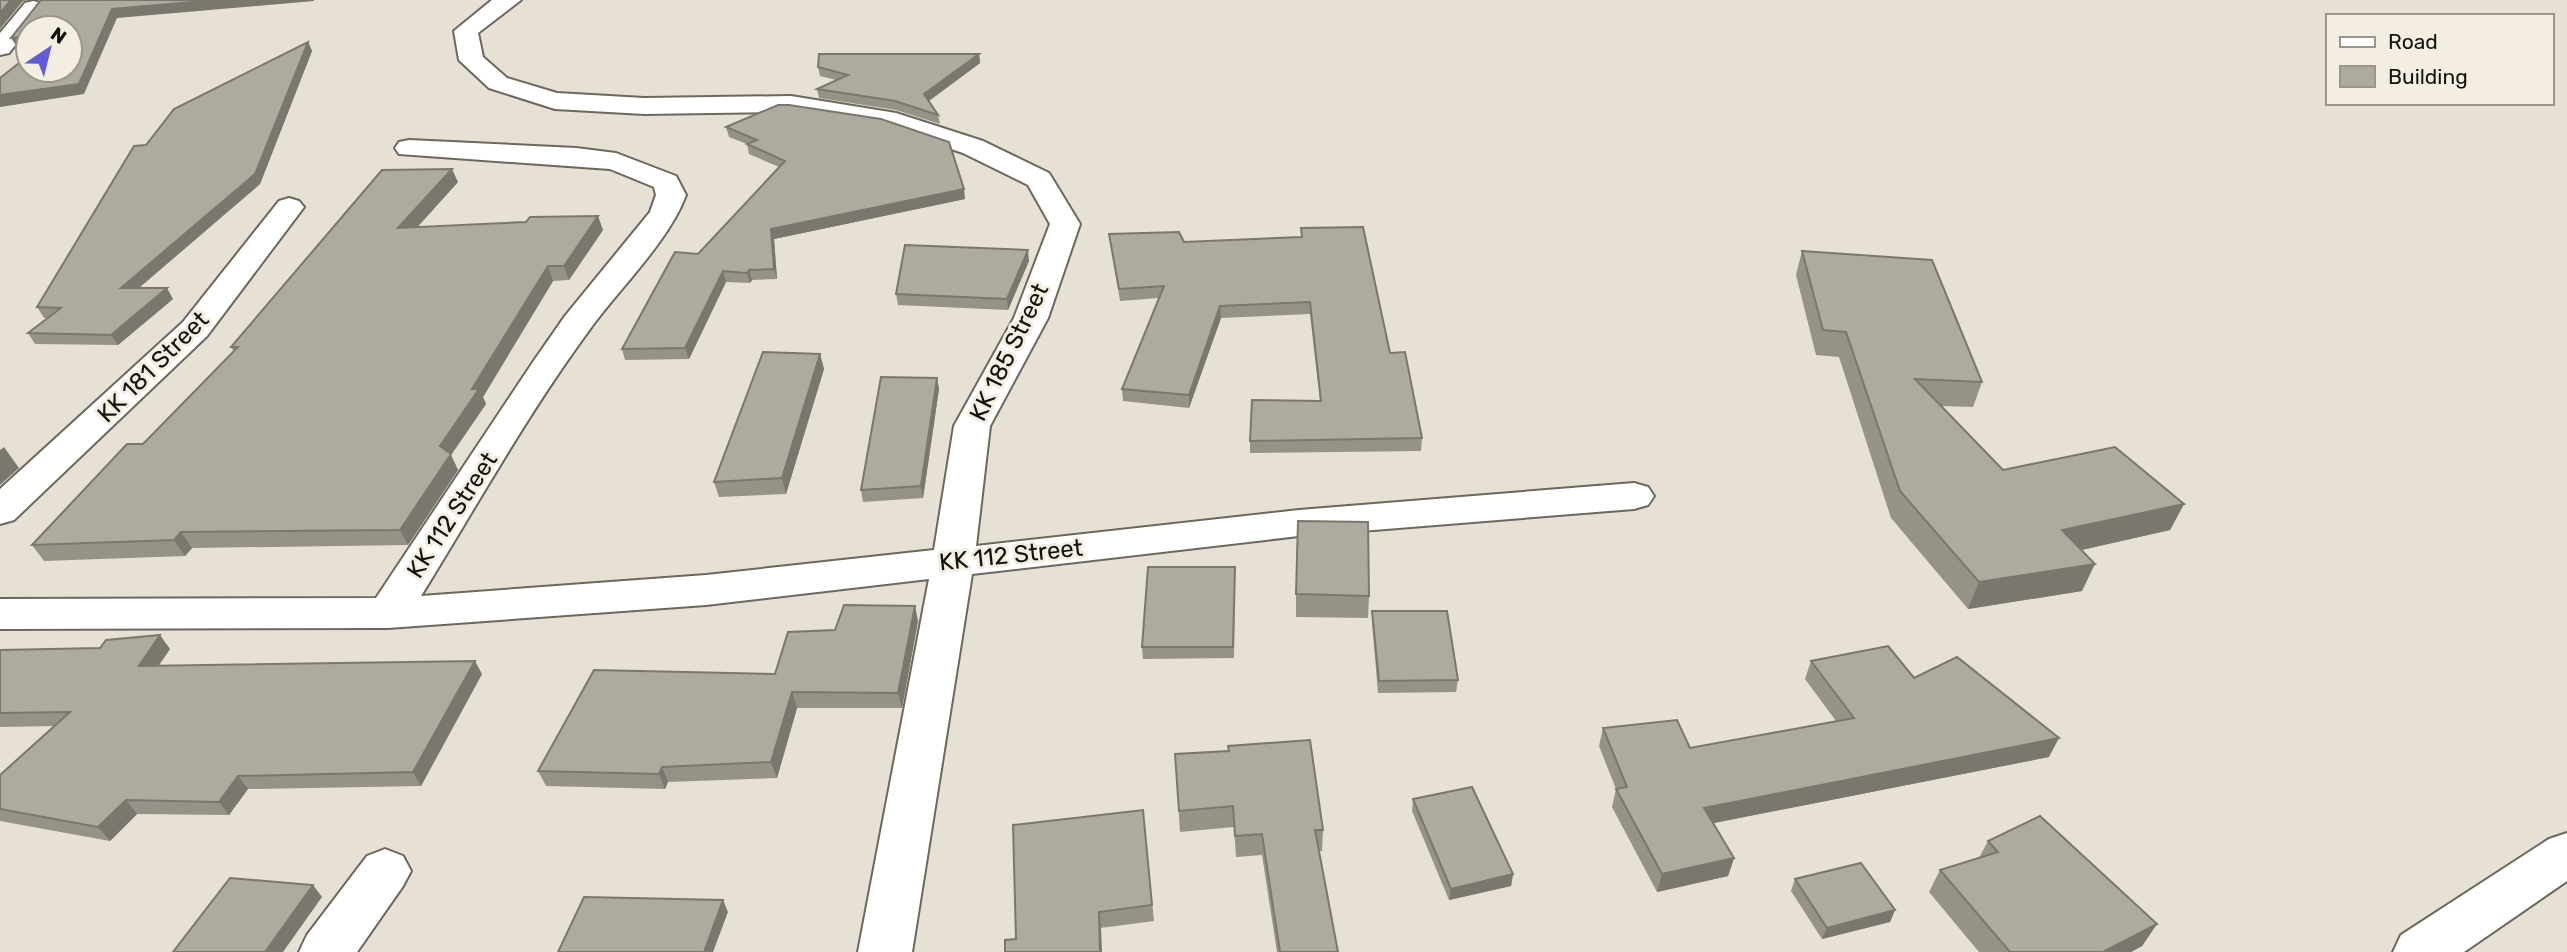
<svg xmlns="http://www.w3.org/2000/svg" width="2567" height="952" viewBox="0 0 2567 952" font-family="Rubik,sans-serif">
<rect width="100%" height="100%" fill="#e6e1d4"/>
<g fill="none" stroke-linecap="round" stroke-linejoin="round">
<defs>
<g id="street">
<path d="M492,0H521L478,33L483,57L507,78L557,93L644,98L791,96L896,113L983,141L1049,173L1080,224L1048,318L990,426L976,546L1299,510L1634,483L1648,487L1654,496L1648,505L1634,509L1299,536L972,574L912,952H858L929,579L706,605L388,628L0,629V599L376,598L533,362L565,316L650,212L656,195L654,187L610,169L399,154L395,148L399,142L409,140L576,148L616,153L676,176L686,195C669,241 619,289 590,329C528,413 476,507 421,596L706,575L934,550L954,426L1014,318L1050,224L1028,185L963,153L883,126L791,112L644,114L555,109L489,88L459,60L454,31Z"/>
<polygon points="33,1 41,3 44,8 9,53 0,55 0,33 25,3"/>
<polygon points="289,198 299,201 304,207 207,336 14,520 0,524 0,489 183,322 279,201"/>
<polygon points="2567,833 2567,881 2464,952 2393,952 2401,935 2549,839"/>
<polygon points="385,849 403,856 411,871 403,886 357,952 299,952 307,935 367,856"/>
</g>
</defs>
<use href="#street" stroke="#6c685c" stroke-width="4"/>
<use href="#street" fill="#fff" fill-rule="evenodd"/>
</g>
<g fill="#969287">
<polygon points="308,42 312,51 260,184 139,288 173,299 118,345 35,344 28,333 48,318 44,318 37,307 146,145"/>
<polygon points="979,54 980,63 929,101 938,115 940,124 896,110 819,98 817,89 836,80 820,76 818,67"/>
<polygon points="726,127 965,199 774,239 777,279 752,280 750,283 726,282 689,359 625,360 622,349 779,167 749,154 747,144 729,137"/>
<polygon points="458,182 417,227 603,230 569,280 553,281 483,397 486,404 451,455 458,470 408,545 192,548 185,556 44,561 32,545 143,444 234,352 231,347"/>
<polygon points="1301,228 1390,353 1422,438 1421,451 1250,453 1250,441 1320,401 1310,314 1221,318 1189,408 1123,401 1122,389 1159,298 1120,301 1109,234 1184,242 1301,237"/>
<polygon points="1802,251 1982,382 1973,407 1941,406 2003,470 2184,504 2170,530 2082,550 2082,591 1968,609 1891,518 1839,357 1816,355 1796,275"/>
<polygon points="1029,261 1008,310 898,305 896,294"/>
<polygon points="820,354 824,369 786,494 719,497 714,482"/>
<polygon points="937,378 939,389 923,498 863,502 861,490"/>
<polygon points="1235,579 1234,658 1143,659 1142,647"/>
<polygon points="1296,594 1369,596 1368,618 1296,617"/>
<polygon points="1372,611 1458,680 1456,692 1378,693 1372,622"/>
<polygon points="918,621 902,708 797,708 777,778 668,782 665,789 546,786 538,771 775,674 835,630"/>
<polygon points="170,649 158,666 482,674 421,786 248,789 229,815 137,814 110,841 0,821 0,775 54,726 0,727 0,650"/>
<polygon points="1811,661 1914,678 2049,757 1713,823 1734,858 1728,876 1657,892 1612,807 1616,789 1599,746 1603,728 1690,748 1836,721 1805,679"/>
<polygon points="1175,754 1323,830 1322,851 1319,851 1338,952 1277,952 1262,855 1236,857 1234,827 1180,832"/>
<polygon points="1413,799 1513,874 1511,886 1449,900 1412,811"/>
<polygon points="1143,810 1154,921 1016,939"/>
<polygon points="1988,841 2157,924 2142,946 2131,952 1979,952 1929,892 1940,870 1979,858"/>
<polygon points="1795,879 1895,910 1890,922 1822,939 1791,891"/>
</g>
<g fill="#7a776e">
<polygon points="11,0 28,0 23,1 0,29 0,13"/>
<polygon points="216,0 314,0 314,1 117,18 84,94 0,107 0,95 112,9"/>
<polygon points="28,36 28,46 17,47 11,38"/>
<polygon points="308,42 312,51 260,184 127,298 121,288"/>
<polygon points="979,54 980,63 926,103 924,94"/>
<polygon points="452,169 458,182 404,242 398,228"/>
<polygon points="964,189 965,199 774,239 777,279 774,269 771,229"/>
<polygon points="598,216 603,230 569,280 564,266"/>
<polygon points="1028,250 1029,261 1008,310 1007,299"/>
<polygon points="548,266 553,281 483,397 486,404 451,455 458,470 408,545 400,530 440,446 472,389"/>
<polygon points="749,270 752,280 750,283 747,273"/>
<polygon points="723,271 726,282 689,359 685,348"/>
<polygon points="167,288 173,299 118,345 111,335"/>
<polygon points="1220,306 1221,318 1189,408 1189,395"/>
<polygon points="820,354 824,369 786,494 782,478"/>
<polygon points="937,378 939,389 923,498 921,486"/>
<polygon points="4,447 19,468 0,485 0,450"/>
<polygon points="2184,504 2170,530 2050,557 2062,530"/>
<polygon points="181,532 192,548 185,556 174,540"/>
<polygon points="2095,564 2082,591 1968,609 1979,582"/>
<polygon points="915,606 918,621 902,708 898,693"/>
<polygon points="160,635 170,649 149,680 139,666"/>
<polygon points="475,661 482,674 421,786 413,772"/>
<polygon points="792,692 797,708 777,778 771,762"/>
<polygon points="2059,738 2049,757 1699,826 1704,808"/>
<polygon points="662,767 668,782 665,789 659,774"/>
<polygon points="238,776 248,789 229,815 219,802"/>
<polygon points="126,800 137,814 110,841 98,827"/>
<polygon points="1734,858 1728,876 1657,892 1662,874"/>
<polygon points="1513,874 1511,886 1449,900 1451,889"/>
<polygon points="313,885 322,897 283,952 265,952"/>
<polygon points="723,900 728,912 713,952 704,952"/>
<polygon points="1895,910 1890,922 1822,939 1827,928"/>
<polygon points="1099,912 1101,928 1102,952 1100,952"/>
<polygon points="2157,924 2142,946 2131,952 2103,952"/>
</g>
<g fill="#aeaa9d" stroke="#7a776e" stroke-width="2">
<polygon points="0,0 11,0 0,13"/>
<polygon points="41,0 216,0 112,9 79,84 0,95 0,78 28,56 28,70 70,70 70,28 28,28 28,36 11,38"/>
<polygon points="308,42 255,174 121,288 167,288 111,335 28,333 61,308 37,307 134,146 146,145 174,109"/>
<polygon points="819,54 979,54 924,94 938,115 895,101 817,89 848,75 818,67"/>
<polygon points="778,105 789,105 881,119 949,142 964,189 771,229 774,269 749,270 747,273 723,271 685,348 622,349 675,252 698,254 785,161 747,144 757,140 726,127"/>
<polygon points="452,169 398,228 526,222 530,217 598,216 564,266 548,266 472,389 479,389 440,446 451,454 400,530 181,532 174,540 32,545 127,444 143,444 238,347 231,347 382,170"/>
<polygon points="1363,227 1390,353 1405,352 1422,438 1250,441 1252,400 1321,401 1310,302 1220,306 1189,395 1122,389 1164,286 1119,289 1109,234 1179,232 1184,242 1302,237 1301,228"/>
<polygon points="905,245 1028,250 1007,299 896,294"/>
<polygon points="1802,251 1932,260 1982,382 1915,379 2003,470 2115,447 2184,504 2062,530 2095,564 1979,582 1900,491 1846,332 1823,330"/>
<polygon points="763,352 820,354 782,478 714,482"/>
<polygon points="881,377 937,378 921,486 861,490"/>
<polygon points="1298,521 1368,522 1369,596 1296,594"/>
<polygon points="1148,567 1235,567 1233,647 1142,647"/>
<polygon points="844,605 915,606 898,693 792,692 771,762 662,767 659,774 538,771 594,670 775,674 788,632 835,630"/>
<polygon points="1372,611 1447,611 1458,680 1379,681"/>
<polygon points="160,635 139,666 475,661 413,772 238,776 219,802 126,800 98,827 0,809 0,775 70,712 0,713 0,650 100,648 106,640"/>
<polygon points="1888,646 1914,678 1957,657 2059,738 1704,808 1734,858 1662,874 1616,789 1627,787 1603,728 1677,720 1690,748 1854,718 1811,661"/>
<polygon points="1310,740 1323,830 1315,830 1338,952 1280,952 1262,834 1235,836 1233,806 1179,811 1175,754 1229,751 1228,746"/>
<polygon points="1472,787 1513,874 1451,889 1413,799"/>
<polygon points="1143,810 1152,905 1099,912 1100,952 1005,952 1005,940 1016,939 1013,825"/>
<polygon points="2040,816 2157,924 2103,952 2010,952 1940,870 1998,852 1988,841"/>
<polygon points="1861,863 1895,910 1827,928 1795,879"/>
<polygon points="230,878 313,885 265,952 173,952"/>
<polygon points="584,897 723,900 704,952 558,952"/>
</g>
<g text-anchor="middle" dominant-baseline="central" stroke-width="6" stroke-linejoin="round" paint-order="stroke">
<g font-size="24" fill="#14120e" stroke="#f3eee1">
<text transform="translate(1009 352) rotate(-64)">KK 185 Street</text>
<text transform="translate(153 367) rotate(-45)">KK 181 Street</text>
<text transform="translate(452 515) rotate(-57)">KK 112 Street</text>
<text transform="translate(1011 555) rotate(-6)">KK 112 Street</text>
</g>
</g>
<rect x="2326" y="14" width="228" height="91" fill="#f3eee1" stroke="#9a968d" stroke-width="2"/>
<rect x="2340" y="37" width="35" height="10" fill="#ffffff" stroke="#9a968d" stroke-width="2"/>
<text x="2388" y="49" font-size="21" fill="#14120e">Road</text>
<rect x="2340" y="66" width="35" height="21" fill="#aeaa9d" stroke="#9a968d" stroke-width="2"/>
<text x="2388" y="84" font-size="21" fill="#14120e">Building</text>
<g transform="translate(49 49) rotate(35)"><circle r="33" fill="#f3eee1" stroke="#9a968d" stroke-width="2"/>
<path d="M0-5L12 26L0 18L-12 26Z" fill="#5f5ed6"/>
<text y="-10" font-size="19" font-weight="bold" text-anchor="middle" fill="#14120e">N</text>
</g>
</svg>
